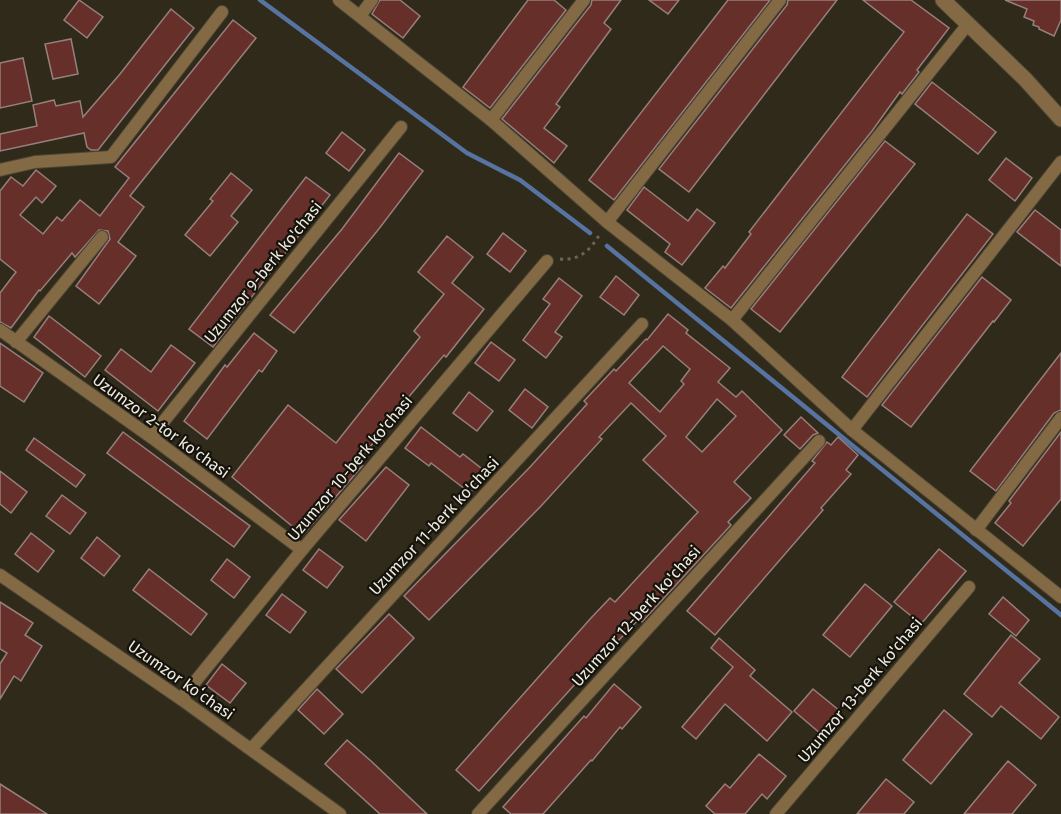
<svg xmlns="http://www.w3.org/2000/svg" width="1061" height="814" viewBox="0 0 1061 814" font-family="'Fira Sans',sans-serif">
<rect width="100%" height="100%" fill="#302a1a"/>
<g fill="none" stroke-linecap="round" stroke-linejoin="round">
<g stroke="#5673a1" stroke-width="4.5">
<polyline points="260,0 467,153 520,180 590,233"/>
<polyline points="607,246 1061,615"/>
</g>
</g>
<g fill="#662f29" stroke="#967f7c" stroke-width="1.5" fill-rule="evenodd">
<polygon points="79,0 103,17 87,38 64,20"/>
<polygon points="380,0 400,0 420,16 403,38 372,14"/>
<polygon points="528,0 554,0 566,10 490,108 463,87"/>
<polygon points="592,0 621,0 604,23 611,29 556,104 560,107 544,128 567,146 554,163 502,119 591,5"/>
<polygon points="649,0 679,0 668,14"/>
<polygon points="728,0 770,0 614,200 589,180"/>
<polygon points="788,0 837,0 689,192 659,169 787,5"/>
<polygon points="863,0 911,0 949,28 917,70 919,72 902,94 900,92 872,131 731,308 705,288 723,266 725,268 751,234 749,232 904,32"/>
<polygon points="1005,0 1061,0 1061,20 1054,36 1039,29 1039,27 1033,25 1034,21 1024,17 1027,9"/>
<polygon points="171,9 194,28 98,150 91,150 87,147 84,133 0,151 0,134 37,126 33,105 54,100 56,106 80,101 83,117 120,74"/>
<polygon points="233,20 256,38 130,196 144,207 118,242 136,256 120,277 99,304 76,286 110,239 108,231 99,230 75,257 72,253 40,291 39,290 11,328 0,322 0,293 16,272 0,259 0,191 11,177 23,186 36,170 56,186 42,203 36,197 20,215 43,234 57,217 62,221 80,200 100,216 129,178 115,167"/>
<polygon points="71,39 78,74 53,79 45,44"/>
<polygon points="23,58 32,101 0,108 0,63"/>
<polygon points="932,82 996,132 978,154 915,104"/>
<polygon points="342,132 365,150 349,171 326,153"/>
<polygon points="885,141 915,164 780,332 751,309"/>
<polygon points="399,153 423,171 378,230 294,333 270,315 342,229"/>
<polygon points="1006,158 1032,178 1015,201 989,180"/>
<polygon points="231,173 252,190 231,216 238,222 210,256 185,235 213,201 210,199"/>
<polygon points="306,177 330,195 213,347 189,329"/>
<polygon points="644,187 688,221 697,209 715,223 682,265 665,252 670,244 627,210"/>
<polygon points="1035,210 1061,230 1061,266 1017,232"/>
<polygon points="967,214 993,234 867,397 842,377"/>
<polygon points="503,233 526,251 510,272 487,254"/>
<polygon points="447,236 473,257 452,283 484,309 446,357 444,355 396,412 359,462 363,465 303,535 232,477 288,405 336,443 420,337 414,331 444,294 418,272"/>
<polygon points="616,276 639,295 624,315 600,297"/>
<polygon points="982,277 1011,300 994,322 993,321 911,427 882,405"/>
<polygon points="559,278 582,296 555,332 562,337 546,358 523,340 550,304 543,299"/>
<path d="M668,314L688,330L686,333L730,368L718,382L736,397L742,391L782,430L734,482L751,498L728,522L731,525L642,622L639,619L595,665L594,663L479,791L456,770L591,618L610,598L615,602L698,512L643,460L666,436L631,403L599,437L602,439L542,505L429,620L404,596L531,466L587,404L584,401L614,369L616,371L646,339L647,340ZM663,346L690,369L681,381L684,384L660,412L629,383ZM717,399L736,416L702,452L686,437Z"/>
<polygon points="49,316 101,356 85,377 34,337"/>
<polygon points="254,333 277,351 262,372 259,370 207,439 184,421 225,365 227,367"/>
<polygon points="491,342 515,360 499,381 475,363"/>
<polygon points="0,343 43,373 24,402 0,386"/>
<polygon points="171,345 195,363 158,411 105,370 121,349 151,372"/>
<polygon points="1061,353 1061,410 1054,413 996,491 970,471"/>
<polygon points="525,389 548,407 532,428 509,410"/>
<polygon points="469,392 493,411 477,431 453,413"/>
<polygon points="801,417 818,433 813,435 800,449 784,435"/>
<polygon points="421,427 460,457 463,454 486,472 470,493 431,463 429,466 405,448"/>
<polygon points="123,432 250,526 234,547 107,453"/>
<polygon points="1061,432 1061,499 1023,546 995,523 1011,503 1009,501"/>
<polygon points="838,437 858,455 846,470 851,474 821,508 823,510 715,635 687,611 815,463 812,461 827,442 831,445"/>
<polygon points="34,438 85,475 76,487 26,450"/>
<polygon points="386,467 409,485 366,541 339,520"/>
<polygon points="0,471 27,492 11,513 0,504"/>
<polygon points="62,495 86,513 70,534 46,516"/>
<polygon points="31,533 54,551 38,572 15,554"/>
<polygon points="97,537 120,556 104,576 81,558"/>
<polygon points="319,549 343,567 327,588 303,570"/>
<polygon points="939,549 966,571 921,624 894,602"/>
<polygon points="227,559 250,577 234,598 211,580"/>
<polygon points="149,569 207,614 191,635 133,590"/>
<polygon points="865,584 892,606 850,657 823,635"/>
<polygon points="282,594 306,612 290,633 266,615"/>
<polygon points="1003,597 1029,620 1016,636 989,614"/>
<polygon points="0,602 33,623 25,635 42,646 21,681 14,676 0,699 0,664 7,653 0,649"/>
<polygon points="389,614 414,638 362,693 336,669"/>
<polygon points="1011,635 1040,659 1019,683 1059,717 1041,739 1001,706 992,717 964,694"/>
<polygon points="719,638 755,670 750,676 792,712 767,741 725,704 696,739 682,727 733,667 711,648"/>
<polygon points="222,664 246,683 230,703 206,685"/>
<polygon points="614,684 641,707 622,729 620,727 592,761 591,760 543,814 511,814 503,807 584,716 586,718"/>
<polygon points="317,689 343,714 324,734 298,710"/>
<polygon points="813,689 840,711 821,734 794,711"/>
<polygon points="944,710 972,734 931,784 903,760"/>
<polygon points="347,740 371,761 427,814 380,814 325,764"/>
<polygon points="759,754 786,776 767,799 762,794 745,814 715,814 706,806 725,784 730,788"/>
<polygon points="1008,761 1036,785 1012,814 964,814"/>
<polygon points="886,779 914,802 904,814 857,814"/>
<polygon points="0,784 47,814 0,814"/>
</g>
<g fill="none" stroke-linecap="round" stroke-linejoin="round">
<defs>
<g id="minor">
<polyline points="339,0 491,120 607,222 732,320 852,430 1061,597"/>
<polyline points="360,16 372,0"/>
<polyline points="491,120 584,0"/>
<polyline points="0,170 35,162 111,157 222,12"/>
<polyline points="607,222 780,0"/>
<polyline points="732,320 968,24"/>
<polyline points="0,330 151,437 302,550"/>
<polyline points="16,342 102,237"/>
<polyline points="852,430 1061,162"/>
<polyline points="151,437 401,127"/>
<polyline points="976,530 1061,418"/>
<polyline points="0,575 181,699 340,814"/>
<polyline points="181,699 302,550 547,261"/>
<polyline points="251,749 642,324"/>
<polyline points="478,814 819,441"/>
<polyline points="776,814 969,587"/>
</g>
<polyline id="tertiary" points="943,0 1025,79 1061,119"/>
</defs>
<use href="#minor" stroke="#4b4536" stroke-width="14"/>
<use href="#tertiary" stroke="#4b4536" stroke-width="17"/>
<path stroke="#6a6556" stroke-width="3" stroke-dasharray="3 4.5" stroke-linecap="butt" d="M560,259C581,261 592,248 601,232"/>
<use href="#minor" stroke="#836944" stroke-width="12"/>
<use href="#tertiary" stroke="#836944" stroke-width="15"/>
</g>
<g text-anchor="middle" dominant-baseline="central" stroke-width="4.5" stroke-linejoin="round" paint-order="stroke">
<g font-size="16" fill="#eeebe0" stroke="#15130c">
<text transform="translate(263 272) rotate(-51)">Uzumzor 9-berk ko'chasi</text>
<text transform="translate(161 426) rotate(36)">Uzumzor 2-tor ko'chasi</text>
<text transform="translate(350 468) rotate(-50)">Uzumzor 10-berk ko'chasi</text>
<text transform="translate(434 526) rotate(-47)">Uzumzor 11-berk ko'chasi</text>
<text transform="translate(636 616) rotate(-48)">Uzumzor 12-berk ko'chasi</text>
<text transform="translate(181 680) rotate(35)">Uzumzor koʻchasi</text>
<text transform="translate(860 690) rotate(-50)">Uzumzor 13-berk ko'chasi</text>
</g>
</g>
</svg>
